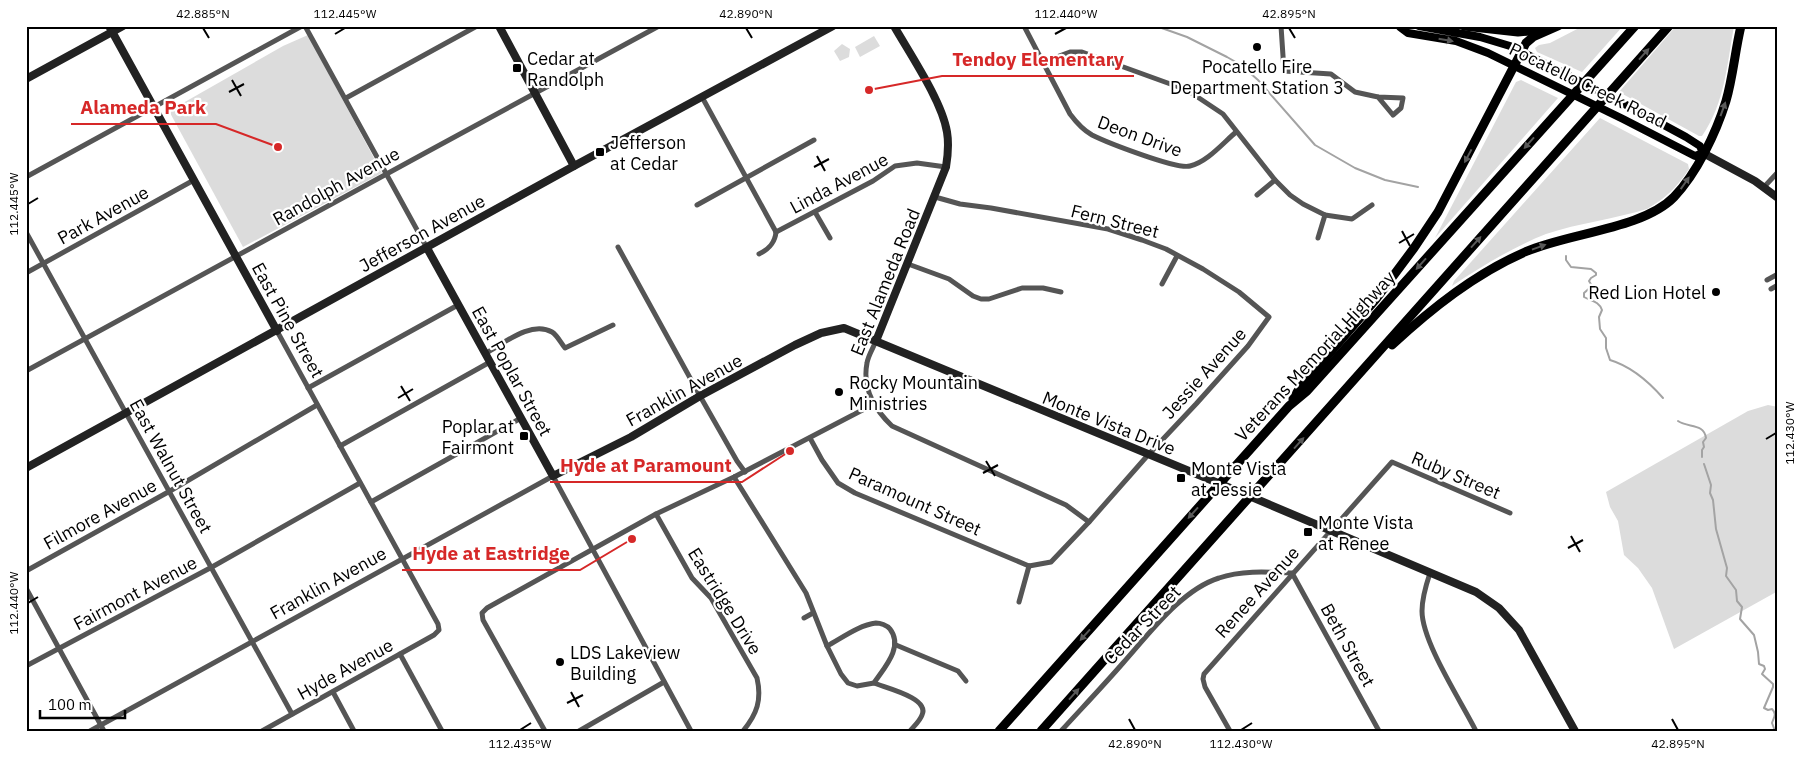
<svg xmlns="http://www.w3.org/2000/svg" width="1804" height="757" viewBox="0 0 1804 757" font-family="'IBM Plex Sans',sans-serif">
<rect width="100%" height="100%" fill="#fff"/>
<g fill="#dcdcdc">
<polygon points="1583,26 1623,26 1582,72 1537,52 1535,48 1539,45 1550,43"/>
<path d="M1676,26H1734C1727,64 1725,103 1702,136H1699L1619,92Z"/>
<polygon points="308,35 382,173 243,247 169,111 283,46"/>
<polygon points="874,36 880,46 860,57 855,47"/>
<polygon points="842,44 850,49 849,57 840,61 834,51"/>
<polygon points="1521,80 1558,98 1435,238 1516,82"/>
<path d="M1600,118L1688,164L1689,169C1677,187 1666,198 1647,209C1614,219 1579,223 1546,234C1513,247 1482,266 1452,286L1454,281Z"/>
<polygon points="1768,405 1778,407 1778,591 1674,649 1652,588 1638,568 1624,555 1618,521 1610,507 1606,492 1748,411"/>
</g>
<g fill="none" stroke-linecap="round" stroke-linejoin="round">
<g stroke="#a3a3a3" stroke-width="2">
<polyline points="1156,26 1187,37 1227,57 1241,65 1258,80 1315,145 1355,168 1385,180 1418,187"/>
<path d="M1566,256V260L1571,267L1591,269L1596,273V275L1591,278L1589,281L1592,286L1584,293V297C1591,301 1599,301 1602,310L1599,317L1600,329L1606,338V348L1610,360C1630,366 1649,382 1663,398"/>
<path d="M1678,421C1688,428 1704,423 1706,438L1703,442L1704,447L1702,450V457"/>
<path d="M1704,464L1711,485L1710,493L1713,500L1716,529L1727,568L1726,576L1736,590L1737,601L1742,607L1740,619L1754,635L1758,652L1759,664L1764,666L1765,669L1762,674L1773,684V687L1764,708L1768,710L1772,709C1777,714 1774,717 1772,723L1775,731"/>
</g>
<g stroke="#555" stroke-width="5">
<polyline points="305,26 427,248"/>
<path d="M1024,26L1070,114C1076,122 1083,130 1092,135C1106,142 1177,170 1190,166C1207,162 1222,144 1236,132"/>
<polyline points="1281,26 1284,71 1331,74 1355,92 1378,97 1403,98 1401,108 1393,115 1378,97"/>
<polyline points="1043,62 1070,52 1082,52 1187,90 1223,114 1275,180 1290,195 1303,204 1325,215 1352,219 1372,205"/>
<polyline points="702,97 776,232"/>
<polyline points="346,98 477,26"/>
<polyline points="26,177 302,26"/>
<polyline points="1764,187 1778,172"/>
<polyline points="1257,195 1275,180"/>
<polyline points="935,197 960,204 991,208 1108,229 1142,240 1166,249 1203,269 1239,292 1269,317 1248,346 1196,404 1148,455 1089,522 1051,562 1029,566"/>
<polyline points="697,205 814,140"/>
<polyline points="815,212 830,238"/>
<polyline points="26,232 292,714"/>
<polyline points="776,232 873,181 895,166 917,163 946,167"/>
<polyline points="1318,238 1325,215"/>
<polyline points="618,247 700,396 737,461 745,472"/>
<path d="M759,254C769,249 775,243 776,232"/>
<polyline points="908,264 949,279 973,296 981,299 989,299 1022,288 1043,288 1061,292"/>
<polyline points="26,273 194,180"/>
<polyline points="1767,280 1778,274"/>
<polyline points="1162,284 1177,256"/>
<polyline points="1771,289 1778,285"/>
<path d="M876,341C873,348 868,356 867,363C862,388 875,410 892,426L1066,505L1089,522"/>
<path d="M486,353C503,344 531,320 552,332C557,335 561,343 565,348L613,325"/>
<polyline points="26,371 425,153 659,26"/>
<polyline points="308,388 458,305"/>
<polyline points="810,438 822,460 838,483 855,493 1029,566"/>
<polyline points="340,446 490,362"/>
<polyline points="734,477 806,593 827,646 841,674 848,683 857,686 874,683"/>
<polyline points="371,502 521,418"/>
<path d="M656,514L692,578L711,598L757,678C762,700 757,714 743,731"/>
<polyline points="26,571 170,491 317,405"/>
<path d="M1430,573C1426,585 1422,598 1422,611C1422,642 1461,701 1476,731"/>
<polyline points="26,588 104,731"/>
<polyline points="1019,602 1029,566"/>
<polyline points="804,618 813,613"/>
<polyline points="896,645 958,671 966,681"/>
<path d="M827,646C842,638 859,625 876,623C880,623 887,625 890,629C904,647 884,668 874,683C886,688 930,698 922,715C920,721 914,726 910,731"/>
<polyline points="400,654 442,731"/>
<polyline points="26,666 212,567 360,483"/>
<polyline points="333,692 354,731"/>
<polyline points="90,731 553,476 691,731"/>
<polyline points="262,731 400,654 434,635 439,630 438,624 277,331"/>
<polyline points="545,731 483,620 482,613 487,608 656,514 734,477 874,404"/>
<polyline points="579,731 664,682"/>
<path d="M1061,731C1082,708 1103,686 1123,663C1149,634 1181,590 1219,578C1242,570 1269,572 1292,573L1379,731"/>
<polyline points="1230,731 1205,687 1203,679 1204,674 1392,462 1510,513"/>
</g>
<g stroke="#222" stroke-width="8">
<polyline points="109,26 277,331"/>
<polyline points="499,26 574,166"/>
<polyline points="26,79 123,26"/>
<polyline points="1703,153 1755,181 1778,198"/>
<polyline points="427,248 553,476 631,437 700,396 795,345 821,333 844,328 1235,490 1476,592 1499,608 1519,630 1575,731"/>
<path d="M876,341L946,167C948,155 949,144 947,132C942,101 910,54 894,26"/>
<polyline points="26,468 574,166 833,26"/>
</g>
<polyline stroke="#000" stroke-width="8" points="1400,27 1408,33 1456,41 1488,53 1623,119 1695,156 1703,153 1700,146 1686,137 1638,111 1510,46 1480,37 1419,26"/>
<g stroke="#000" stroke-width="9">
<polyline points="1464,26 1518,32 1542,30"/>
<path d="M1392,345C1432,308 1475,274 1525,252C1568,233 1643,229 1674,197C1697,173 1716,133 1726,101C1733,77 1735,51 1741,26"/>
<polyline points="1293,399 1299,389 1376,299 1414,248 1438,212 1526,43 1533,37 1558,26"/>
<polyline points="999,731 1289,406 1307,391 1635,26"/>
<polyline points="1041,731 1669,26"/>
</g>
</g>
<defs><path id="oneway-solid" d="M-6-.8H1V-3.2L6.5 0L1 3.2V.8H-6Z" transform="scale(1.25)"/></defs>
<g fill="#595959">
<use href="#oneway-solid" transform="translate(1446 40) rotate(10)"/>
<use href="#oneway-solid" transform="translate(1644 54) rotate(-48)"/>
<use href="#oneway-solid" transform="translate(1723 109) rotate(-70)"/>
<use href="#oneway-solid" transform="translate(1529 143) rotate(132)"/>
<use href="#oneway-solid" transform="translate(1468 156) rotate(118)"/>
<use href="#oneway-solid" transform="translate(1685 183) rotate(-55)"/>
<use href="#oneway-solid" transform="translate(1476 242) rotate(-48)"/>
<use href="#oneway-solid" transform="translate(1539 247) rotate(-20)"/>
<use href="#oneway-solid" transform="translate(1421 264) rotate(132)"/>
<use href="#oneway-solid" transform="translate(1299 443) rotate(-48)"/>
<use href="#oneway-solid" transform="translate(1193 513) rotate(132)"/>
<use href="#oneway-solid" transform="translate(1085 635) rotate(132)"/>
<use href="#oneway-solid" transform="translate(1074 694) rotate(-48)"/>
</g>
<path fill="none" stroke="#000" stroke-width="2" d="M203,28L209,38M746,28L752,38M1289,28L1295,38M335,34L345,28M1055,34L1066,28M232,80L241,96M229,92L244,84M817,156L825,171M814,167L829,159M28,204L38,198M1402,231L1410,246M1399,243L1414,234M401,386L410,401M398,398L413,389M1766,439L1776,433M986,461L995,476M983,473L998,465M1571,536L1580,552M1568,548L1583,540M28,603L38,597M571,692L579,707M567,703L583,695M1129,719L1135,730M1672,719L1678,730M520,730L531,723M1241,730L1252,723"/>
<g fill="#000" stroke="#fff" stroke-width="2">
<circle cx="1257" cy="47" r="5"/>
<rect x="512" y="63" width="10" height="10" rx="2.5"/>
<rect x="595" y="147" width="10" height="10" rx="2.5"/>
<circle cx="1716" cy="292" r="5"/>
<circle cx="839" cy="392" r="5"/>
<rect x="519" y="431" width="10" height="10" rx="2.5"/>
<rect x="1176" y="473" width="10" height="10" rx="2.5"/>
<rect x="1303" y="527" width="10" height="10" rx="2.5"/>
<circle cx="560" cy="662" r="5"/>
</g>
<g text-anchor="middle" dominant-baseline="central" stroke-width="4.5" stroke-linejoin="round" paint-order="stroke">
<g font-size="18" fill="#000" stroke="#fff" text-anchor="start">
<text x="527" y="58">Cedar at<tspan x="527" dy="21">Randolph</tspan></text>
<text x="1257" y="66" text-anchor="middle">Pocatello Fire<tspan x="1257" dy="21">Department Station 3</tspan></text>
<text x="610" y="142">Jefferson<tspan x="610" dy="21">at Cedar</tspan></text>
<text x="1706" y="292" text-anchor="end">Red Lion Hotel</text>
<text x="849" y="382">Rocky Mountain<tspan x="849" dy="21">Ministries</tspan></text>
<text x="514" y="426" text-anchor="end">Poplar at<tspan x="514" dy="21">Fairmont</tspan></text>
<text x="1191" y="468">Monte Vista<tspan x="1191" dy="21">at Jessie</tspan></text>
<text x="1318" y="522">Monte Vista<tspan x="1318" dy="21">at Renee</tspan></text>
<text x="570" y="652">LDS Lakeview<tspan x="570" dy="21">Building</tspan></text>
</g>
<g font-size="18" fill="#000" stroke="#fff">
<text transform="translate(1588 85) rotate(26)">Pocatello Creek Road</text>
<text transform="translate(1140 136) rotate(20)">Deon Drive</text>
<text transform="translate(839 183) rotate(-28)">Linda Avenue</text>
<text transform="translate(336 186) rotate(-29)">Randolph Avenue</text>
<text transform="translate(103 215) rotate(-29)">Park Avenue</text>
<text transform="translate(1115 221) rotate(14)">Fern Street</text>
<text transform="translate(422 233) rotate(-29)">Jefferson Avenue</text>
<text transform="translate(885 282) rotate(-68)">East Alameda Road</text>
<text transform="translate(288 320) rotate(61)">East Pine Street</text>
<text transform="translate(1315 356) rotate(-47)">Veterans Memorial Highway</text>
<text transform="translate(512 371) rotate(61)">East Poplar Street</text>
<text transform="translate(1204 373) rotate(-48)">Jessie Avenue</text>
<text transform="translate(684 390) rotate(-29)">Franklin Avenue</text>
<text transform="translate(1109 423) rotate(22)">Monte Vista Drive</text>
<text transform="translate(171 466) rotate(61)">East Walnut Street</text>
<text transform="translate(1456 475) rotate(23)">Ruby Street</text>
<text transform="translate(915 501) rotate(24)">Paramount Street</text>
<text transform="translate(100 514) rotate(-29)">Filmore Avenue</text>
<text transform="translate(328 583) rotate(-29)">Franklin Avenue</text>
<text transform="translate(1257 592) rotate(-48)">Renee Avenue</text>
<text transform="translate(135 593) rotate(-28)">Fairmont Avenue</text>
<text transform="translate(725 601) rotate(58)">Eastridge Drive</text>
<text transform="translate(1142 625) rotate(-46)">Cedar Street</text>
<text transform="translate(1348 645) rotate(61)">Beth Street</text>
<text transform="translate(345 669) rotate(-29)">Hyde Avenue</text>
</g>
</g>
<path fill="none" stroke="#d62828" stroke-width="2" d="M869 90L942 76H1134M278 147L216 124H71M790 451L742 482H550M632 539L580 570H402"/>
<g fill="#d62828" stroke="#fff" stroke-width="2">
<circle cx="869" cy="90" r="5"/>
<circle cx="278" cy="147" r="5"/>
<circle cx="790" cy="451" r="5"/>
<circle cx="632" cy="539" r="5"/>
</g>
<g font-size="19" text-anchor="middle" font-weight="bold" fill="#d62828" stroke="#fff" stroke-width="4.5" stroke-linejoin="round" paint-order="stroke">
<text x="1038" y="66">Tendoy Elementary</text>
<text x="143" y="114">Alameda Park</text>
<text x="646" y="472">Hyde at Paramount</text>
<text x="491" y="560">Hyde at Eastridge</text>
</g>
<rect width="1804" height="757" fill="none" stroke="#ffffff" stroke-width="55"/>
<path d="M40 710v8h85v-8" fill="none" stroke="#000000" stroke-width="2.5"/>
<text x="48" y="710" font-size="15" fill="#000000" stroke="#ffffff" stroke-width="4" paint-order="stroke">100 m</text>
<rect x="28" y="28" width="1748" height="702" fill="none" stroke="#000" stroke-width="2"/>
<g font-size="12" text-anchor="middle" fill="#000">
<text x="203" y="18">42.885°N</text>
<text x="345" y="18">112.445°W</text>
<text x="746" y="18">42.890°N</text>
<text x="1066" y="18">112.440°W</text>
<text x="1289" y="18">42.895°N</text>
<text transform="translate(14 204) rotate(-90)" y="4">112.445°W</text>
<text transform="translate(1790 433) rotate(-90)" y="4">112.430°W</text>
<text transform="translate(14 603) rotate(-90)" y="4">112.440°W</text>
<text x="520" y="748">112.435°W</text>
<text x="1135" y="748">42.890°N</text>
<text x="1241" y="748">112.430°W</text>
<text x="1678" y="748">42.895°N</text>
</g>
</svg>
